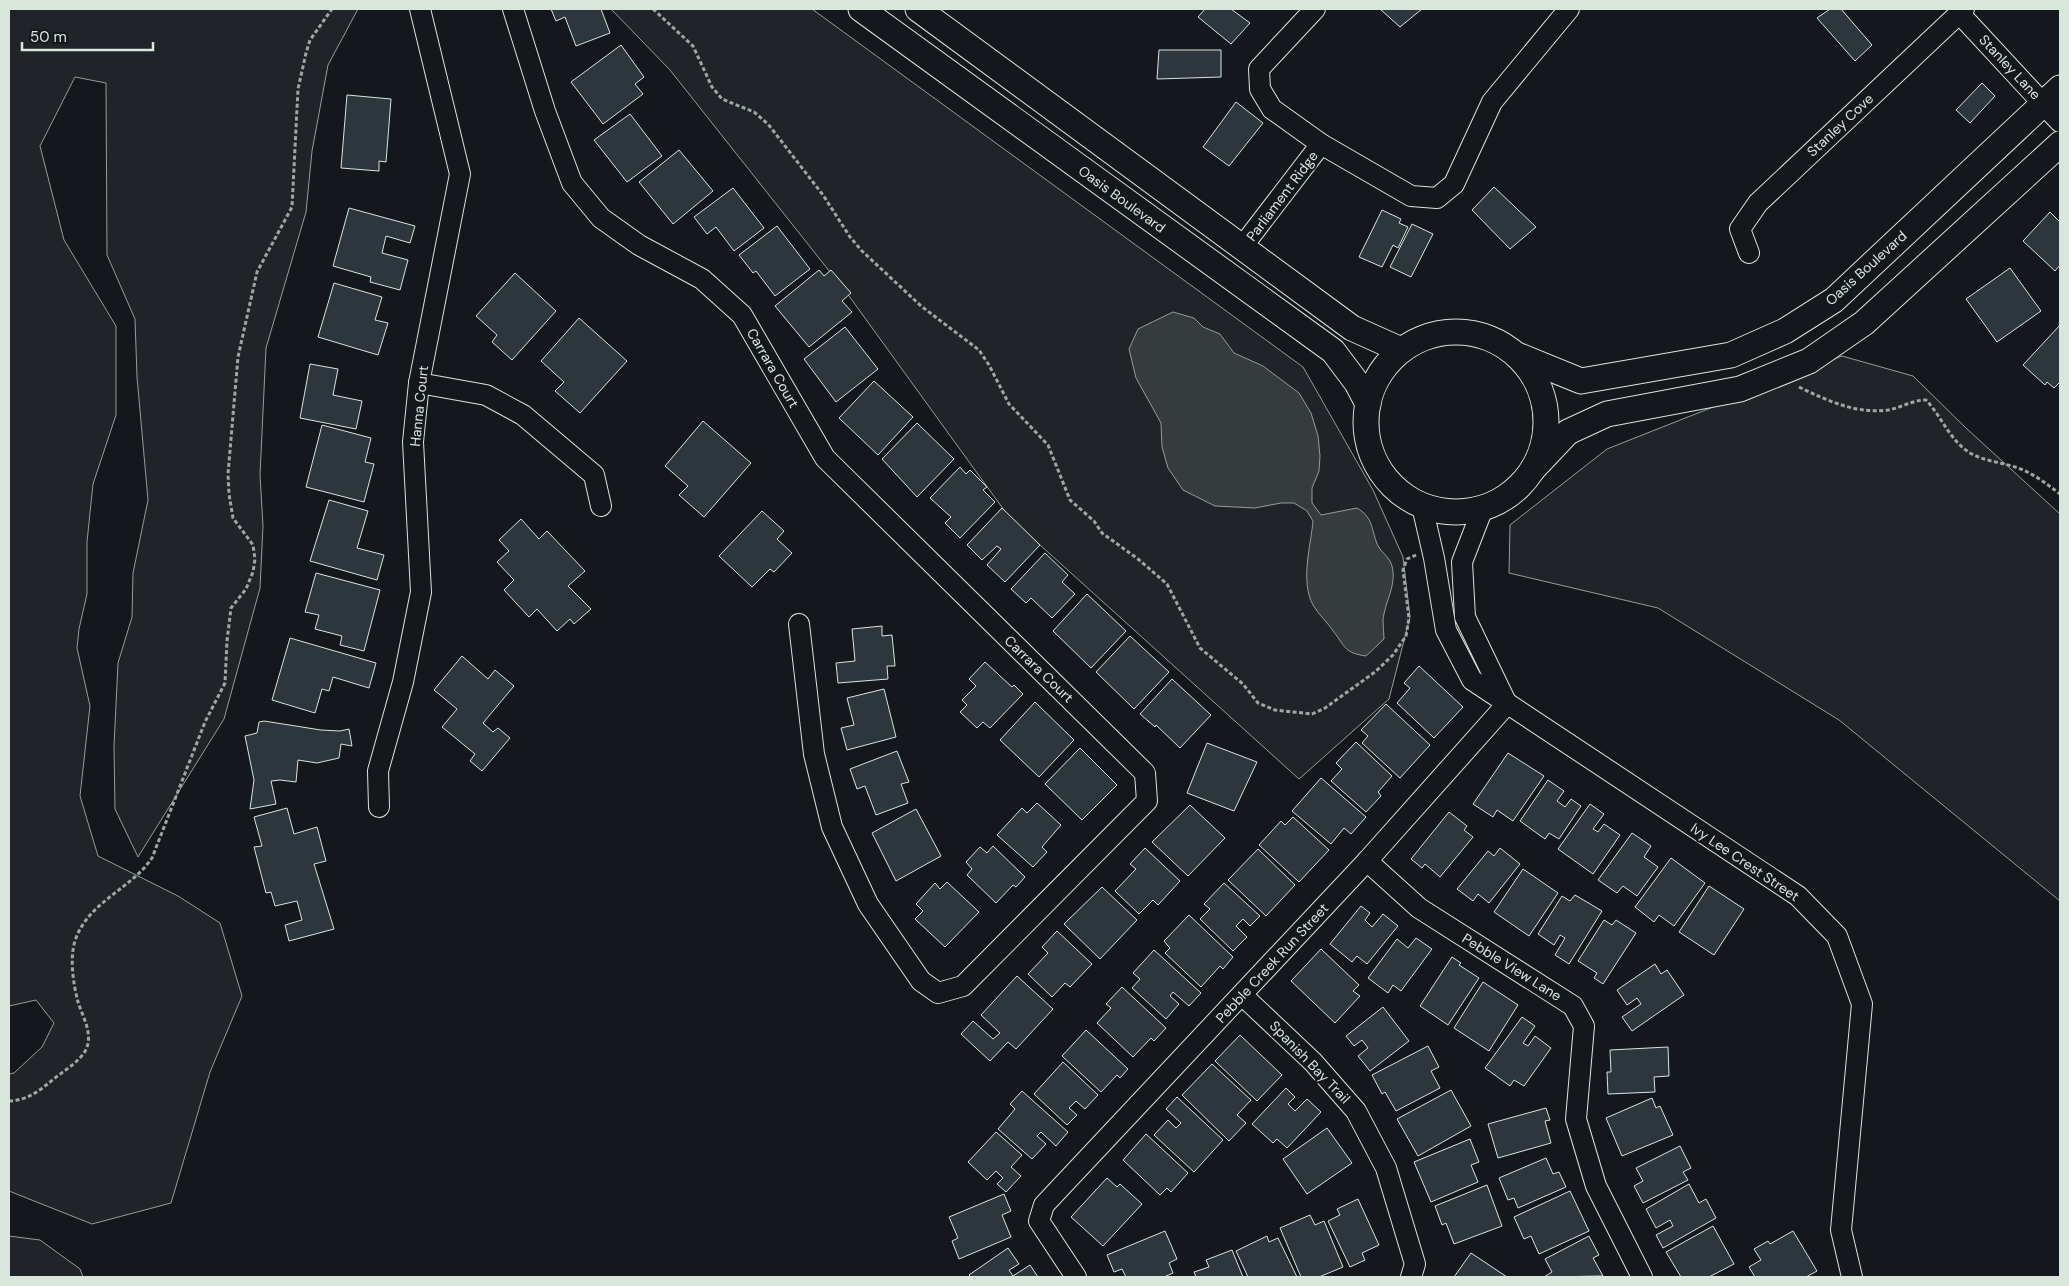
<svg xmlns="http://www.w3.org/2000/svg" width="2069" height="1286" viewBox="0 0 2069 1286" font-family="'DM Sans',sans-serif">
<rect width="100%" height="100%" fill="#14181c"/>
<g fill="#202428" stroke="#939e99">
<polygon points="9,9 358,9 328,65 312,151 306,212 266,348 260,475 263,526 260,588 224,719 138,857 115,809 114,746 118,663 132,617 133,573 148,500 137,377 135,319 107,255 106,83 75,77 40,146 64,240 116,326 116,415 93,484 87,542 87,594 79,629 77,648 90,706 80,796 98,856 178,896 220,923 242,996 210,1072 171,1203 92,1224 9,1191 9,1074 14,1073 42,1047 54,1023 36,1000 9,1006"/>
<polygon points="611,9 812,9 1303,367 1373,490 1403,557 1410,617 1389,699 1299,779 1009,517 849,296 670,70"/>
<polygon points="1842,356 1913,376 1966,428 2060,514 2060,901 1839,720 1658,608 1509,573 1510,525 1607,449"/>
<polygon points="9,1236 40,1240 80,1269 83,1277 9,1277"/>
</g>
<path fill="#363b3e" stroke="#939e99" d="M1173,312L1194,318L1203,327L1220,334L1234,353L1263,366L1299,393L1311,413L1318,436L1320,456L1319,471L1312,488V503L1321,515L1357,508C1372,517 1371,526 1376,541C1379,552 1389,555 1392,566C1397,585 1385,601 1383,620C1383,626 1384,633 1384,639L1366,656C1345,653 1346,648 1334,632C1328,623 1319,615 1313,605C1300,581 1311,545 1313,521L1307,511L1294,503H1281L1255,508L1215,506L1183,490L1168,468L1162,447L1161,423L1136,378L1129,349L1138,329Z"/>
<g fill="#2c363c" stroke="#d8e6dc">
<polygon points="551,9 601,9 610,33 576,46 565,17 556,21"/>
<polygon points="1205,9 1231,9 1250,23 1231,44 1198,17"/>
<polygon points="1380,9 1422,9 1400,27"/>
<polygon points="1830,9 1841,9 1872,45 1855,61 1817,18"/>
<polygon points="621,45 644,77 635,84 643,94 603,124 571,82"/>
<polygon points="1159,50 1221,50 1221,77 1157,79"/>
<polygon points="1982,83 1995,96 1970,123 1956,110"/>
<polygon points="347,95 391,99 386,162 379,161 379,171 341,168"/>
<polygon points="1236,102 1263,123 1229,166 1203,147"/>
<polygon points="630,114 662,156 627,182 594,140"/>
<polygon points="679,150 713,191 673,224 639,182"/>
<polygon points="1494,187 1536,227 1510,249 1472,210"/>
<polygon points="733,188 764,228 734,251 716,227 707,234 694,217"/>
<polygon points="349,208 415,226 410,243 386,236 382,253 408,260 400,290 370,282 371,277 333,266"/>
<polygon points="1382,210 1401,219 1399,223 1408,227 1398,248 1393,245 1382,267 1359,257"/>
<polygon points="2050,212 2060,222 2060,265 2055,271 2023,241"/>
<polygon points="1412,224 1433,234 1411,277 1390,267"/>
<polygon points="777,226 810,269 775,296 756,271 753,273 739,255"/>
<polygon points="2010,268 2041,311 1997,342 1966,299"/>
<polygon points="819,270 824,276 831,270 851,293 842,301 852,312 809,347 775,306"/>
<polygon points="515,273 556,311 512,360 492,342 497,335 476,316"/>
<polygon points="334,283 382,297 375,320 388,323 378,355 318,337"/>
<polygon points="579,318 627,361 580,413 555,391 564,382 541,361"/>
<polygon points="2060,325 2060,382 2054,388 2047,382 2045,385 2023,365"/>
<polygon points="845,327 878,369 836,402 804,359"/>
<polygon points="310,364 338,369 333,395 362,401 356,429 300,418"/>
<polygon points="874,381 913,417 878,455 839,418"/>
<polygon points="703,421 751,463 704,517 679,495 688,486 665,466"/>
<polygon points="917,423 954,459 917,497 882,459"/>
<polygon points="322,425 371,438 365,462 374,464 364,502 306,487"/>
<polygon points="960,467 966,474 970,470 987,487 983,490 995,502 960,538 945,523 951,517 930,498"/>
<polygon points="329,500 368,511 357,548 384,555 377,580 310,561"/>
<polygon points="1002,508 1040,545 1005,582 987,565 1001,549 997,546 982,560 967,545"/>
<polygon points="762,511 784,531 777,539 792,553 774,572 770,569 752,587 719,556"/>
<polygon points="521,519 539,539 547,531 585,571 568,586 591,609 574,624 570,619 557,631 537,609 529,617 504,590 514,580 497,562 509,551 499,540"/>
<polygon points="1045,553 1068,575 1062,582 1075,594 1052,618 1031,598 1026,603 1011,589"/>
<polygon points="316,573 380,590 364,651 340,645 342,636 315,629 319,615 305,612"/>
<polygon points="1087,594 1126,631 1091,668 1053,631"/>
<polygon points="882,626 882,636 892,635 895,666 887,666 888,679 838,683 836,663 855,661 852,629"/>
<polygon points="1130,636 1169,672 1134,709 1096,672"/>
<polygon points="290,638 376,663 369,688 333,677 329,691 322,689 315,713 272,700"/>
<polygon points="462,656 488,679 495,670 514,686 483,723 493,732 498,728 510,738 482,771 470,761 475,754 442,727 457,709 434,690"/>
<polygon points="985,662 1012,687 1014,685 1023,694 990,728 983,722 977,728 960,712 967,705 962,700 976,686 969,679"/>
<polygon points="1419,666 1463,707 1434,738 1397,703 1410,688 1404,683"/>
<polygon points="1172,679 1211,715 1180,748 1156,725 1155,727 1140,714"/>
<polygon points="884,689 896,737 847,750 841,728 854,725 847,698"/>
<polygon points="1035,702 1074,740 1039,777 1000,740"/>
<polygon points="1386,704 1430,745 1400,778 1362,743 1368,736 1361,730"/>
<polygon points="264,721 321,730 340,731 349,729 352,746 341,744 339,758 317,763 298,760 296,782 280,780 271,781 276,804 250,809 254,780 245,736 257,733 259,722"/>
<polygon points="1356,742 1392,776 1378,792 1381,796 1366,812 1331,781 1342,769 1336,763"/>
<polygon points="1207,743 1257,762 1234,811 1187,793"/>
<polygon points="1080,748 1117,785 1082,820 1045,784"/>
<polygon points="897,751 909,782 901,784 908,803 876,815 865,786 857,789 850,769"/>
<polygon points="1508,753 1544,776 1513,821 1497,810 1493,817 1473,804"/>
<polygon points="1321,778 1366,817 1351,834 1344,828 1331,844 1292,811"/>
<polygon points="1548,780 1564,791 1557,801 1565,807 1571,799 1581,806 1559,839 1549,833 1545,839 1520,821"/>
<polygon points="1037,803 1061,825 1042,847 1047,852 1033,867 997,835 1022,808 1027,813"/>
<polygon points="1590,804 1604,814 1593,829 1598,832 1604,824 1620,835 1593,874 1558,849"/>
<polygon points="1190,805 1225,838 1188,876 1152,842"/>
<polygon points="287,808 294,834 317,827 326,861 314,864 334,929 289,941 285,925 302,920 297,901 275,906 271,892 266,893 254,847 262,846 254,817"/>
<polygon points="916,809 941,856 896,881 872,833"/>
<polygon points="1449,812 1467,826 1464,830 1473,837 1440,877 1425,864 1422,868 1411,859"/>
<polygon points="1293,817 1329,850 1299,882 1259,845 1281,821 1285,825"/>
<polygon points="1632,833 1651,846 1644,857 1658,867 1637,896 1623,886 1617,893 1598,880"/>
<polygon points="993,846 1025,877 1016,887 1013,885 996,903 967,875 972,869 966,862 980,847 987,853"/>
<polygon points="1145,848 1180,881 1158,905 1153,900 1139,914 1115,891 1136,869 1130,864"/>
<polygon points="1500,848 1520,864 1489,903 1478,894 1473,901 1457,889 1488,851 1494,856"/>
<polygon points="1258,849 1295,885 1266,916 1228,880"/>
<polygon points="1671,858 1705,883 1674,926 1659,915 1654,922 1635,907"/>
<polygon points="1523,869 1558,893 1529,936 1494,912"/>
<polygon points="947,882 979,912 945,947 915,919 923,911 916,904 935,883 940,889"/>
<polygon points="1224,883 1260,916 1250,926 1243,919 1236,926 1247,937 1233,951 1200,919 1210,909 1204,904"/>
<polygon points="1709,886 1744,909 1714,955 1679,932"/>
<polygon points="1102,887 1137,920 1100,959 1064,924"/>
<polygon points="1575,895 1602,911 1569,964 1555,955 1565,938 1560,935 1554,945 1538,934 1562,896 1570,901"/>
<polygon points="1361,906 1370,913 1365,920 1372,927 1383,914 1398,926 1367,964 1357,956 1352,962 1330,944"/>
<polygon points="1189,915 1233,957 1223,969 1220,966 1201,987 1165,953 1170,948 1164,941"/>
<polygon points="1604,920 1612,925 1616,920 1636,933 1603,984 1594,978 1597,973 1578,961"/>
<polygon points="1057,931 1092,964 1070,987 1065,983 1052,997 1028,974 1048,953 1042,947"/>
<polygon points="1416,938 1432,949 1401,991 1393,985 1388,993 1368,978 1397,939 1408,948"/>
<polygon points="1321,949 1359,985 1353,991 1360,996 1335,1023 1291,981"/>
<polygon points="1154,950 1201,993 1189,1006 1173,992 1170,996 1179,1004 1166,1019 1132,988 1140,979 1133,973"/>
<polygon points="1452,957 1461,963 1459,965 1479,978 1448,1025 1420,1006"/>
<polygon points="1655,964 1661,974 1667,970 1684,995 1632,1031 1622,1017 1641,1004 1637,998 1627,1005 1617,990"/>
<polygon points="1017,976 1053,1009 1016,1049 1008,1042 990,1061 961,1034 973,1021 993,1039 1000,1033 981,1015"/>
<polygon points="1483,982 1518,1005 1489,1051 1454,1028"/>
<polygon points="1122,987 1166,1028 1154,1041 1151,1038 1133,1057 1097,1023 1111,1008 1106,1004"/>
<polygon points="1383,1007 1409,1041 1370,1071 1358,1056 1368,1048 1362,1040 1354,1046 1346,1036"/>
<polygon points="1522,1017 1535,1026 1523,1043 1528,1046 1535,1036 1551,1048 1524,1086 1514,1080 1510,1086 1485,1068"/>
<polygon points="1086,1030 1128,1069 1120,1078 1117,1075 1101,1092 1062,1056"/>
<polygon points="1240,1035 1282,1075 1257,1101 1215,1061"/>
<polygon points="1428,1046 1439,1067 1431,1071 1440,1088 1396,1111 1385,1092 1382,1094 1372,1075"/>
<polygon points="1668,1047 1669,1076 1654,1077 1655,1092 1608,1094 1607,1072 1611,1072 1610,1050"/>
<polygon points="1063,1062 1098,1095 1085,1109 1076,1101 1069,1108 1077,1115 1067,1125 1034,1094"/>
<polygon points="1212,1064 1251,1100 1237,1115 1246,1123 1229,1141 1182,1095"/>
<polygon points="1286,1088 1295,1097 1288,1104 1295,1111 1307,1099 1321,1112 1287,1148 1277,1139 1273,1143 1252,1124"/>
<polygon points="1451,1090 1471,1126 1418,1156 1397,1119"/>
<polygon points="1022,1091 1068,1132 1056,1146 1041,1132 1037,1136 1046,1144 1032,1159 998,1129 1015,1109 1010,1104"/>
<polygon points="1177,1097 1223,1140 1194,1172 1154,1135 1168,1120 1176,1128 1181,1123 1166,1109"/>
<polygon points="1652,1098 1656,1108 1660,1106 1673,1135 1622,1156 1606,1118"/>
<polygon points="1546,1108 1550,1120 1545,1121 1551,1143 1498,1158 1488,1124"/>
<polygon points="1327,1128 1352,1163 1307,1194 1283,1159"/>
<polygon points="996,1132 1022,1155 1011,1167 1021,1176 1006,1192 997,1184 1003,1178 996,1171 987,1180 968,1162"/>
<polygon points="1146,1134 1188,1173 1171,1192 1167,1188 1160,1195 1123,1160"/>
<polygon points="1470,1139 1479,1162 1471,1165 1478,1182 1431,1202 1414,1162"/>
<polygon points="1680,1146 1691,1168 1683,1172 1688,1180 1643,1203 1634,1186 1643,1181 1636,1168"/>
<polygon points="1546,1158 1553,1174 1559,1172 1566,1187 1518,1208 1514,1198 1508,1200 1499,1178"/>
<polygon points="1107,1178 1117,1187 1120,1184 1142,1204 1103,1246 1071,1217"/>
<polygon points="1689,1184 1699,1203 1706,1199 1716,1218 1663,1248 1656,1235 1673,1226 1670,1220 1656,1228 1646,1209"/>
<polygon points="1487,1185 1502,1226 1454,1244 1446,1223 1442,1225 1435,1206"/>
<polygon points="1570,1191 1589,1231 1539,1254 1531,1236 1524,1239 1514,1217"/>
<polygon points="1004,1194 1011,1211 1002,1215 1011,1237 959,1259 952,1241 958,1238 949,1217"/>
<polygon points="1358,1199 1379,1245 1362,1253 1365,1260 1350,1267 1328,1221 1340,1215 1337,1209"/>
<polygon points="1310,1215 1315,1225 1324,1221 1343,1267 1319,1277 1301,1277 1280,1228"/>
<polygon points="1713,1226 1734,1264 1709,1277 1681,1277 1666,1252"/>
<polygon points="1165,1231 1177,1259 1169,1263 1173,1273 1164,1277 1126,1277 1122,1269 1114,1272 1107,1255"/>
<polygon points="1793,1231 1817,1271 1806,1277 1755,1277 1749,1267 1761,1260 1754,1249 1768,1241 1770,1244"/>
<polygon points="1267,1236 1269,1242 1278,1238 1297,1277 1248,1277 1236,1251"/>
<polygon points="1589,1236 1599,1255 1593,1258 1603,1276 1544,1277 1552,1272 1545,1259"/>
<polygon points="1008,1248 1019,1264 1009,1270 1013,1276 1030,1265 1038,1277 971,1277 969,1275"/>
<polygon points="1232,1250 1243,1277 1196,1277 1194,1272 1209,1267 1206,1260"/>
<polygon points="1471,1253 1507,1277 1454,1277"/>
</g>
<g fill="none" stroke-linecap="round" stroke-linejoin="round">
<defs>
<g id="minor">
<polyline points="513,9 545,111 572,183 601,218 639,245 702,279 742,315 825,458 1145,773 1147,801 963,986 938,993 921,981 868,904 832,827 814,754 799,624"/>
<polyline points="1315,9 1259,69 1260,89 1272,109 1321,144 1411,196 1437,198 1454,184 1492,102 1569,9"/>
<polyline points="1959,13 2060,122"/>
<polyline points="1242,247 1321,144"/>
<polyline points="1749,253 1740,229 1758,203 1964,9"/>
<polyline points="419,383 486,395 523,415 594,475 601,506"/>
<polyline points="1422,506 1434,558 1446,630 1472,680 1798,896 1837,936 1862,1004 1841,1230 1852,1277"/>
<polyline points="1483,508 1462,562 1465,617 1506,702"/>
<polyline points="379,807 378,771 403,682 421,592 413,442 419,383 460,174 420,9"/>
<polyline points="1367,861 1419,908 1573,1006 1584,1026 1576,1119 1596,1186 1642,1277"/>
<polyline points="1242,995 1313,1062 1356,1111 1386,1168 1415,1264 1411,1277"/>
<polyline points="1076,1277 1039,1221 1044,1205 1367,861 1507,704"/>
</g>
<g id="major">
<polyline points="861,9 1333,351 1357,383 1368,404"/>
<polyline points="918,9 1352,328 1401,350"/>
<circle cx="1456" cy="422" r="90"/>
<polyline points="1517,355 1581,381 1731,355 1785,331 1834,300 2060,88"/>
<polyline points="1533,469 1568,432 1607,414 1740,389 1809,361 1864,323 2060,144"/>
</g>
</defs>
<use href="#minor" stroke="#d8e6dc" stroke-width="22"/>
<use href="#major" stroke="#d8e6dc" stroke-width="27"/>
<g stroke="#9da8a2" stroke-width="3" stroke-dasharray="4 2.5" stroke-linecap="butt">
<polyline points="653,9 693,46 712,87 722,99 754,112 768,124 823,195 850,237 862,251 921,306 979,350 989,365 1009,404 1048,445 1070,500 1094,521 1102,533 1138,559 1167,584 1200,648 1243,684 1258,703 1275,710 1312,714 1325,708 1375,672 1393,655 1406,636 1409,618 1403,570 1407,559 1416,555"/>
<path d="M1799,387C1828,401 1856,414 1888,410C1901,408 1912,400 1926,400C1941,416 1949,438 1967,451C1981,461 2001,462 2018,468C2034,474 2047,484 2060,494"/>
<path d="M9,1101C29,1100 40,1090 55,1078C65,1070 77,1063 84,1053C95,1036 83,1018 78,1002C73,983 69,956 76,938C90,901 131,889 152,858L205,722L225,683L227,641L231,608L246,589L253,572L255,559L253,545L233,518L229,494L228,474L238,357L257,272L292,207L298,89L306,53L310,40L332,9"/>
</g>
<use href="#minor" stroke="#14181c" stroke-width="20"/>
<use href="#major" stroke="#14181c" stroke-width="25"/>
</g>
<g text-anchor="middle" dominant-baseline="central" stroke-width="4" stroke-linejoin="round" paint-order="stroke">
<g font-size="14" fill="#d8e6dc" stroke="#14181c">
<text transform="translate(2010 67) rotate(47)">Stanley Lane</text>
<text transform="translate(1840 125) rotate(-43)">Stanley Cove</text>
<text transform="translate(1282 196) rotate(-53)">Parliament Ridge</text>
<text transform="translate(1122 199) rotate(36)">Oasis Boulevard</text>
<text transform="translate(1866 268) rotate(-42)">Oasis Boulevard</text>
<text transform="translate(773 368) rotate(60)">Carrara Court</text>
<text transform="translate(419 406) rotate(-84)">Hanna Court</text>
<text transform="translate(1039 669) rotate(44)">Carrara Court</text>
<text transform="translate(1745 862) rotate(34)">Ivy Lee Crest Street</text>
<text transform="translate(1272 963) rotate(-47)">Pebble Creek Run Street</text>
<text transform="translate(1512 967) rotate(32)">Pebble View Lane</text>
<text transform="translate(1310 1062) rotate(46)">Spanish Bay Trail</text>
</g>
</g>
<rect width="2069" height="1286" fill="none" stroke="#d8e6dc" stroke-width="20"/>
<path d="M22 42v8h131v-8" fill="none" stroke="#d8e6dc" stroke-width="2.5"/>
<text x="30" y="42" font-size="15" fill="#d8e6dc" stroke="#14181c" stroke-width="4" paint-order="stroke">50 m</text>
</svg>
